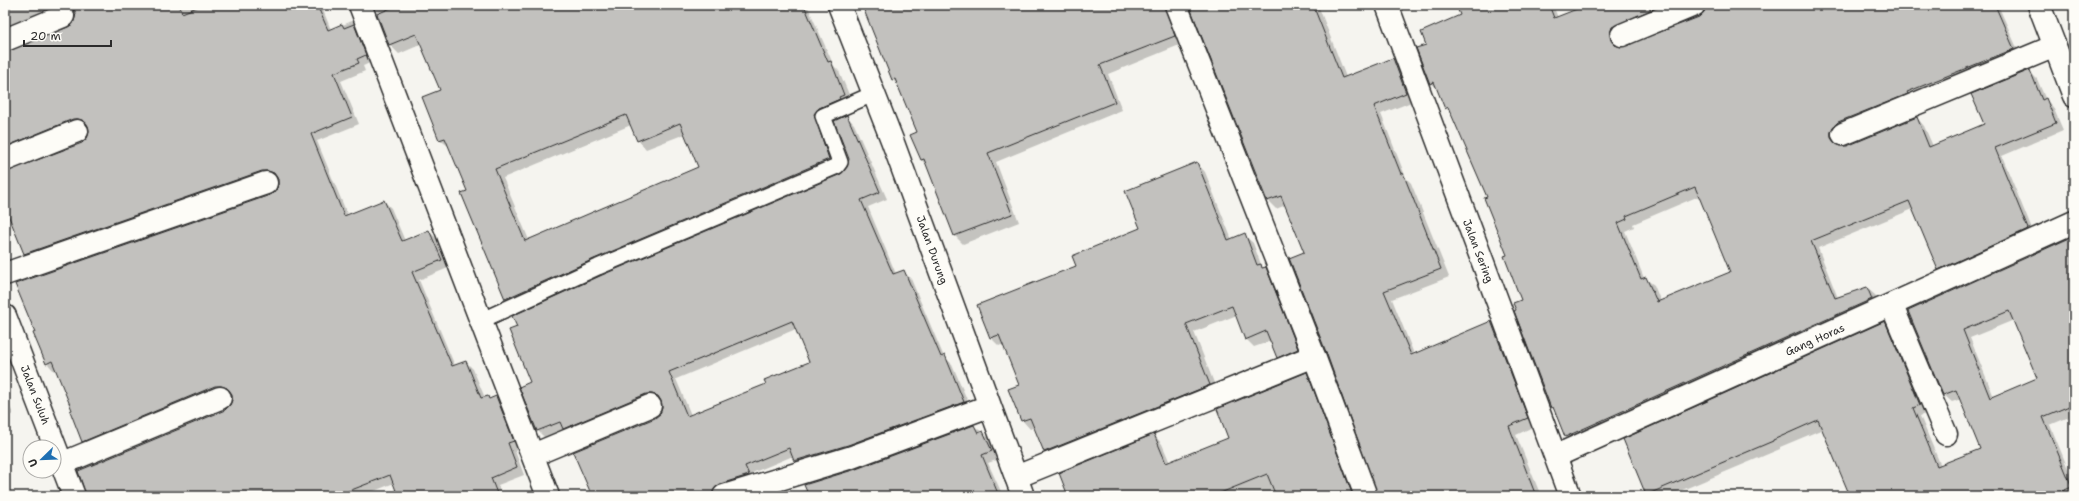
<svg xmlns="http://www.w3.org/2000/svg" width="2079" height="501" viewBox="0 0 2079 501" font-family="'Shantell Sans',sans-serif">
<rect width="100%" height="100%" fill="#f5f4ef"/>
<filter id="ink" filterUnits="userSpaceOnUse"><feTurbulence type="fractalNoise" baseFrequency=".025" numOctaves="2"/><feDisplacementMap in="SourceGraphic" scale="8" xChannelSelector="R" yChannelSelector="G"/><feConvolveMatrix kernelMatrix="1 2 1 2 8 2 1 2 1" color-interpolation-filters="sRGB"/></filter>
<g filter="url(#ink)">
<g fill="#0003" fill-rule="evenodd">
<polygon points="5,5 321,5 331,30 352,21 359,28 372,62 363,66 365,71 341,81 359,124 317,141 348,216 384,201 391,208 405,241 429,231 436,238 448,268 419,280 455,366 466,362 473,369 485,398 487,397 490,400 496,398 504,405 520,448 515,451 524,475 498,485 502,496 399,496 394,483 362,496 90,496 225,410 231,406 233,400 233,394 223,393 90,448 83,441 73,410 56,370 54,371 47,363 276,192 279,186 279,179 270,178 32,261 25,253 10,216 5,218 5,173 83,143 88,139 90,132 90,127 80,126 5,158 5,53 69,28 74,24 76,18 76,12 66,11 5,38"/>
<path d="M374,5H807L834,66L839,71L853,104L828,117L838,168L515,308L506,299L463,193L468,191L451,148L440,140L423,98L441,90L422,44L399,54L390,45ZM631,125L638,140L646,149L685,134L699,168L529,240L503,178Z"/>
<polygon points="863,5 1175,5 1182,44 1108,74 1122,110 996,162 1019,222 963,244 955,236 928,166 921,160 918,133 899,86 893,80"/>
<polygon points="1191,5 1318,5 1346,77 1393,59 1401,67 1414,101 1381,114 1406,178 1411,183 1449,277 1392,299 1414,354 1491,322 1499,330 1535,426 1516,435 1541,496 1379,496 1290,259 1305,253 1286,205 1276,209 1268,201"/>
<path d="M1463,5H1553L1558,18L1590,5H1687L1617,41L1618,47L1620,48L1699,17L1705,13L1707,5H1998L2021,57L1838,140L1839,146L1848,147L1917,118L1924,126L1933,146L1985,125L2029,71L2037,79L2046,100L2053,107L2063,130L2002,156L2035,237L1946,277L1939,269L1913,209L1818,248L1838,298L1867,288L1875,295L1879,307L1573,444L1566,436L1556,412L1552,408L1516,311L1523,300L1488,197L1453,115L1446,108L1438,91L1431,83L1427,45L1461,16ZM1699,196L1731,273L1661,302L1654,285L1644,278L1625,231L1634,227L1633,224Z"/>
<path d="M847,117L854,124L887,199L868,207L896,274L903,271L911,279L944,357L952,364L971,409L803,468L793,456L752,473L756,483L722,496H593L661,414L663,407V402L653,401L545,438L538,431L521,387L532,382L841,175L848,168L850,159ZM796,329L810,362L767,384L691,415L676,379Z"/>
<polygon points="1197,163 1205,172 1232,240 1244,235 1253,243 1262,267 1274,276 1305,357 1286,365 1278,357 1271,341 1254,347 1246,339 1237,315 1194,332 1218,393 1053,460 1044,452 1035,427 1030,429 1022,420 1021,385 1004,344 999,346 991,338 1077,266 1141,229"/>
<path d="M2074,237V415L2050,425L2074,483V496H1851L1823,429L1780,447V449L1668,496H1649L1647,494L1885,322L1892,330L1927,413L1920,416L1941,466L1981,449L1961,399L1952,402L1944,395L1909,311ZM2014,320L2038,379L1994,397L1970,338Z"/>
<polygon points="1307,374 1315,382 1357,496 1069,496 1154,435 1162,444 1170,463 1229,438"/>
<polygon points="5,395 13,414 5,418"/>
<polygon points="974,426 991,439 999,459 988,463 1003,496 790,496"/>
</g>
<g fill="#c2c1be" stroke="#2b2b2b" fill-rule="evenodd">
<polygon points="72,5 179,5 182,13 202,5 317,5 328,30 342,24 344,28 354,24 366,55 357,59 359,63 334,73 352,117 311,134 344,216 384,200 402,241 429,230 442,260 412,272 452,366 466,361 481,398 488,396 489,399 496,396 514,441 508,443 517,467 491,478 498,496 398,496 390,475 336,496 86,496 78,471 225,410 230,405 232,400 232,394 227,388 221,386 215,386 82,442 70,411 72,410 52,361 46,364 33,333 35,332 15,284 270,195 276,191 278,185 278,179 274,173 268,171 262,171 24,254 5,207 5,172 82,143 87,138 89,132 88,126 84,121 78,119 73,119 5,147 5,52 68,27 73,24 75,18 76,13"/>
<path d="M398,5H804L828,62L831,61L844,95L839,97L840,99L819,108L814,114L829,159L594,259L505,299L461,193L467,191L445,138L439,140L422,97L440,90L416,34L389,45L377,14ZM626,115L637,141L680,123L698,167L525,241L495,169Z"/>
<polygon points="862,5 1164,5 1175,36 1100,65 1115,102 988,153 1012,214 954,236 924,159 921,160 910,135 917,132 895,79 892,80"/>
<polygon points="1189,5 1313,5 1342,78 1393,58 1406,93 1374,106 1401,174 1403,173 1441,269 1384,291 1411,355 1491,321 1528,418 1509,426 1536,496 1378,496 1326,352 1289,258 1304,252 1281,196 1267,201"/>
<path d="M1456,5H1549L1554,18L1587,5H1662L1612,27L1610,34L1611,40L1615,45L1621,47L1699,17L1704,12L1706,5H1995L2014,49L1907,92L1908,94L1838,122L1833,127L1831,132V138L1836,144L1841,146H1847L1917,117L1929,147L1984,124L1971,94L2030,70L2042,100L2046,98L2056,123L1995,148L2028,229L1938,270L1909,201L1811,241L1835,298L1867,287L1872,299L1565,437L1553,407L1551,408L1514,311L1516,310L1513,303L1521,300L1504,256L1507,255L1484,198L1487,197L1448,107L1445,109L1434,82L1430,84L1416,48L1426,45L1421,32L1460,15ZM1695,187L1730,272L1657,302L1646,277L1641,279L1618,223L1627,219L1626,216Z"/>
<path d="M847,115L880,192L861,200L893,274L904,270L941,357L945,355L964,402L848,445L794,461L789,448L745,466L749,475L720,484L715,488L712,496H592L573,452L655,418L660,414L662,408L661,401L658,396L652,394H646L563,429L560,422L537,431L519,387L530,382L509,330L517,327L512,316L602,275L841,174L847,167L849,159L834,121ZM792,321L809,362L764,380L766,384L687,416L669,372Z"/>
<polygon points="1197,162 1228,240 1245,233 1257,265 1261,264 1262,268 1266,267 1298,349 1277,358 1266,331 1245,340 1232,306 1186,324 1210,385 1044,452 1030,418 1021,421 1008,389 1019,385 999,335 990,338 977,305 1076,266 1072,256 1140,228 1125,191"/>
<path d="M2074,236V404L2043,417L2072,487L2050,496H1850L1818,420L1773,440V441L1646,495L1623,439L1885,321L1920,405L1913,408L1937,466L1980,449L1956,390L1943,395L1908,311ZM2009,311L2037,378L1990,398L1963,330Z"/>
<polygon points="1307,372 1353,496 1276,496 1267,474 1213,496 1068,496 1059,473 1154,434 1166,463 1228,438 1217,409"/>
<polygon points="974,425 978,433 983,431 992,451 982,455 999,496 809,496 804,485 856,469"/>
</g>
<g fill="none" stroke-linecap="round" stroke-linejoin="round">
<defs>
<polyline id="lane" points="480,321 598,267 837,166 840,162 823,116 873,94"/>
<g id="street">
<polyline points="360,5 548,496"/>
<polyline points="1176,5 1314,356 1366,496"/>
<polyline points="1387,5 1570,496"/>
<polyline points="1622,35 1694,5"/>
<polyline points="5,40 63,16"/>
<polyline points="1843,134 2055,46"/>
<polyline points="5,160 77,131"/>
<polyline points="5,274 266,183"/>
<polyline points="1892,306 1946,434"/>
<polyline points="5,316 74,496"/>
<polyline points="533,455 650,406"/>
<polyline points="1556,456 2074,222"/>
<polyline points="61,464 220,398"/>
<polyline points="1016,477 1314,356"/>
<polyline points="724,496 852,457 989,406"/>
</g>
<g id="secondary">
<polyline points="839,5 892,140 1023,496"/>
<polyline points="2039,5 2074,96"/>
</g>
</defs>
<use href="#lane" stroke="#2b2b2b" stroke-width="18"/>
<use href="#street" stroke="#2b2b2b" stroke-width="25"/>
<use href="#secondary" stroke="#2b2b2b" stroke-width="25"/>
<use href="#lane" stroke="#fdfcf7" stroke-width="15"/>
<use href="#street" stroke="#fdfcf7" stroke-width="22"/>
<use href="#secondary" stroke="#fdfcf7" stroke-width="22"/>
</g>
</g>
<g text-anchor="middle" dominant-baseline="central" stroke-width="3" stroke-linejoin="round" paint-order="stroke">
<g font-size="11" fill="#2b2b2b" stroke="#fdfcf7">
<text transform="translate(932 250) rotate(70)">Jalan Durung</text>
<text transform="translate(1478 251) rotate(69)">Jalan Sering</text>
<text transform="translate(1815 340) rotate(-24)">Gang Horas</text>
<text transform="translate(35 395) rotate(69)">Jalan Suluh</text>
</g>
</g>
<rect width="2079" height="501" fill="none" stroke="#fdfcf7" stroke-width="20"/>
<rect x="10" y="10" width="2059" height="481" fill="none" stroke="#2b2b2b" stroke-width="1.5" filter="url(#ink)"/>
<g transform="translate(42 459) rotate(247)"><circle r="19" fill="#fdfcf7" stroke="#a9a8a5"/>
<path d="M0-3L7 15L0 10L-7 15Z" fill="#1f6fb2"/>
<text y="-6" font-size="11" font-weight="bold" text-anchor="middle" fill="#2b2b2b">U</text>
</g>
<path d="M24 40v6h87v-6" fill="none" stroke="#2b2b2b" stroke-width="2"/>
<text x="30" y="40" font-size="12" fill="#2b2b2b" stroke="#fdfcf7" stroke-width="3" paint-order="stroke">20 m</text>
</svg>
